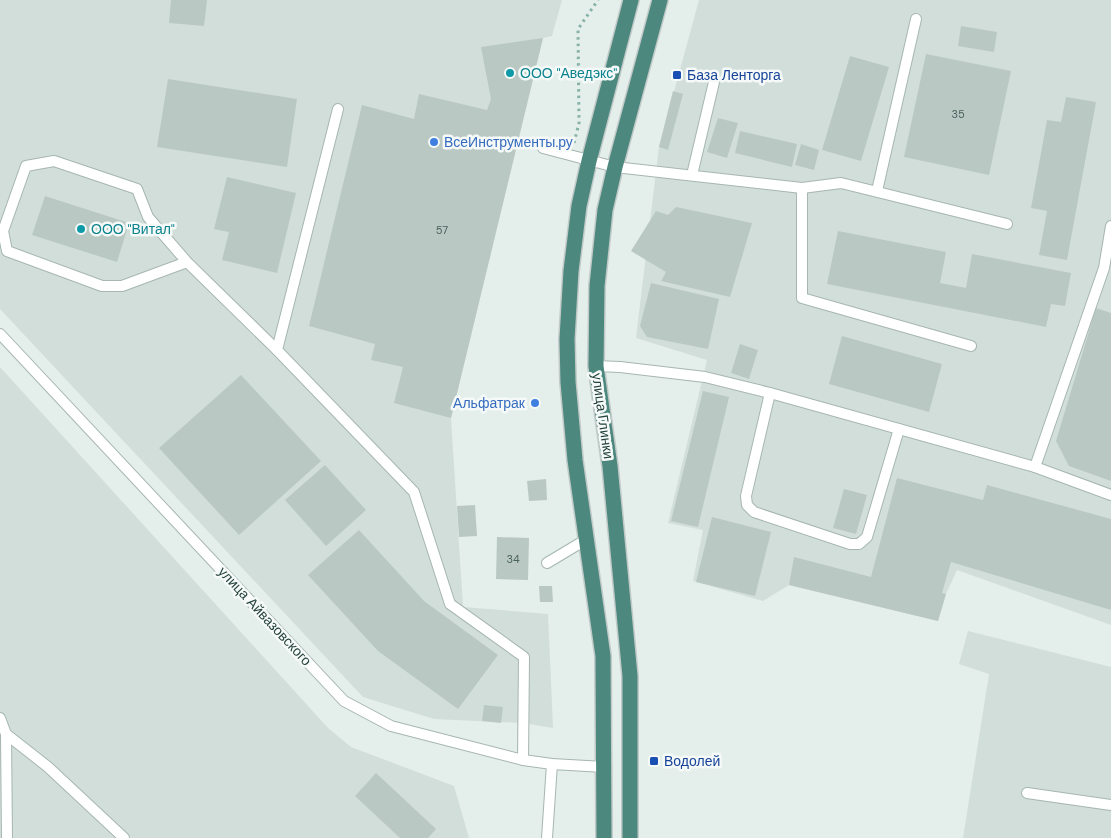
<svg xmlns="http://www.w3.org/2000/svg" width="1111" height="838" viewBox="0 0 1111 838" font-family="'DM Sans',sans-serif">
<rect width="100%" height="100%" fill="#e4eeea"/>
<g fill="#d2ded9">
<polygon points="0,0 562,0 552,36 543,38 451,418 463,607 548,614 553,728 523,723 434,719 363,697 0,309"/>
<polygon points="699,0 1111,0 1111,625 957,570 946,594 938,621 789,585 763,601 693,581 703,530 668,523 707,360 636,338 659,147"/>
<polygon points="0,367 328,728 351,747 454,786 469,838 0,838"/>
<polygon points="968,631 1111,667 1111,838 963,838 989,674 959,664"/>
</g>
<g fill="#bac8c4">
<polygon points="171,0 207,0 204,26 169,23"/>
<polygon points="961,26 997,32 994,52 958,46"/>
<polygon points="543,38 451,418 394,403 403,367 371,360 375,344 309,326 362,105 414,119 419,94 487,110 491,99 481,47"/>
<polygon points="926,54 1011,71 989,175 904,157"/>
<polygon points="850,56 889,67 861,161 822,150"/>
<polygon points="168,79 297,99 287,167 157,147"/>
<polygon points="673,91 683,94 668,150 659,147"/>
<polygon points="1066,97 1096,102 1067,260 1039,255 1047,211 1031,208 1047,120 1061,122"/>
<polygon points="718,118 738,123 727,158 707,152"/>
<polygon points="740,131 797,144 792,167 735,153"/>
<polygon points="801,144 819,150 814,170 795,165"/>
<polygon points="227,177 296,193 277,273 222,260 229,232 214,229"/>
<polygon points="45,196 129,223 117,262 32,235"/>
<polygon points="676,207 752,223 730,297 661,281 666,272 631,251 656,211 668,215"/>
<polygon points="838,231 946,252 940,283 966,288 972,254 1071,273 1065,306 1051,304 1046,327 827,284"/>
<polygon points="651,283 719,299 708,349 647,337 640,326"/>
<polygon points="1096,308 1111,313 1111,481 1069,466 1056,441"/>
<polygon points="842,336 942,364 929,412 829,384"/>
<polygon points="740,344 758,350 749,379 731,373"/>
<polygon points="241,375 321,461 239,535 159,448"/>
<polygon points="703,391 729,397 698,527 671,521"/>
<polygon points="325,465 366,510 326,546 285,500"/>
<polygon points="897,478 983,500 987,485 1111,519 1111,610 951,562 942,593 946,594 938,621 789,585 794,557 871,577"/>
<polygon points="546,479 547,500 529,501 527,481"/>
<polygon points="844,489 867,495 856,534 833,528"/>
<polygon points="475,505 477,536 459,537 457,506"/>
<polygon points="712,517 771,532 755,596 696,582"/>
<polygon points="359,530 424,601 498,655 458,709 378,651 308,575"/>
<polygon points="497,537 529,538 528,580 496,579"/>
<polygon points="539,586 552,586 553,602 540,602"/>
<polygon points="484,705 503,707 501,723 482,721"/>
<polygon points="376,773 436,829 428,838 400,838 355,796"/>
</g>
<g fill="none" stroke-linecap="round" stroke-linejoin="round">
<defs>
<g id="service">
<polyline points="338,109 277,350 414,492 450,604 524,657 523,760"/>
<polyline points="543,148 615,167 802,188 802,298 971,346"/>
<polyline points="692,175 714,82"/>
<polyline points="802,188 841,183 1007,224"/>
<polyline points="877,191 916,19"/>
<polyline points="187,262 122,286 102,286 7,251 3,231 26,166 54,161 137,189 148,217 187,262 277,350"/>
<polyline points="0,334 344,701 391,726 523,760 552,764 604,767"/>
<polyline points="596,366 620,367 705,377 770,393 1035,467 1111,495"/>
<polyline points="770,393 746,496 747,505 754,512 850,544 859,544 867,537 899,429"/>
<polyline points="1035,467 1104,268 1111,226"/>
<polyline points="547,563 587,539"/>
<polyline points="0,718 6,734 48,767 124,838"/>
<polyline points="6,734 7,838"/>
<polyline points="1027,793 1111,805"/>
<polyline points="547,838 552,764"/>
</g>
<g id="trunk">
<polyline points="604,838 603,656 575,460 568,382 567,339 571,271 579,206 589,161 631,0"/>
<polyline points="630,838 630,676 610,466 596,366 597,286 605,210 615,167 660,0"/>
</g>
</defs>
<use href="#service" stroke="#a6b6b2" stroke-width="12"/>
<use href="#trunk" stroke="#c1cac8" stroke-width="18"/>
<polyline stroke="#85b1a7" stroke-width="3" stroke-dasharray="2.5 4" stroke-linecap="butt" points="574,143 579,123 578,29 598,0"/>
<use href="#service" stroke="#fff" stroke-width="10"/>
<use href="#trunk" stroke="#4c887e" stroke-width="15"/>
</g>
<g fill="#0f9aa8" stroke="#f5faf8" stroke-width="2">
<circle cx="510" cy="73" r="5"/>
<circle cx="81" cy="229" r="5"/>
</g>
<g fill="#1a4fb4" stroke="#f5faf8" stroke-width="2">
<rect x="672" y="70" width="10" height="10" rx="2.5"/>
<rect x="649" y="756" width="10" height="10" rx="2.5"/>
</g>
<g fill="#3f7fe0" stroke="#f5faf8" stroke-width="2">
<circle cx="434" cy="142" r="5"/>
<circle cx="535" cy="403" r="5"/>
</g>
<g text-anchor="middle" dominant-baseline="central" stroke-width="5" stroke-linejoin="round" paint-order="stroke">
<g font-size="11" fill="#49625c">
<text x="958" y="114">35</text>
<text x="442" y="230">57</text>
<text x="513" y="559">34</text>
</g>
<g font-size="14" fill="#0d838f" stroke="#f5faf8" text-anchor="start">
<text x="520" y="73">ООО "Аведэкс"</text>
<text x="91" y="229">ООО "Витал"</text>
</g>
<g font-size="14" fill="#164399" stroke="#f5faf8" text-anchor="start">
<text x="687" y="75">База Ленторга</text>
<text x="664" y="761">Водолей</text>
</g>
<g font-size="14" fill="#366cbe" stroke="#f5faf8" text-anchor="start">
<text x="444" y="142">ВсеИнструменты.ру</text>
<text x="525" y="403" text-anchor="end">Альфатрак</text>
</g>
<g font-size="14" fill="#23403a" stroke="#f5faf8">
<text transform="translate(603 416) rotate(82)">улица Глинки</text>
<text transform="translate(265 616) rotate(47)">улица Айвазовского</text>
</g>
</g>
</svg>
